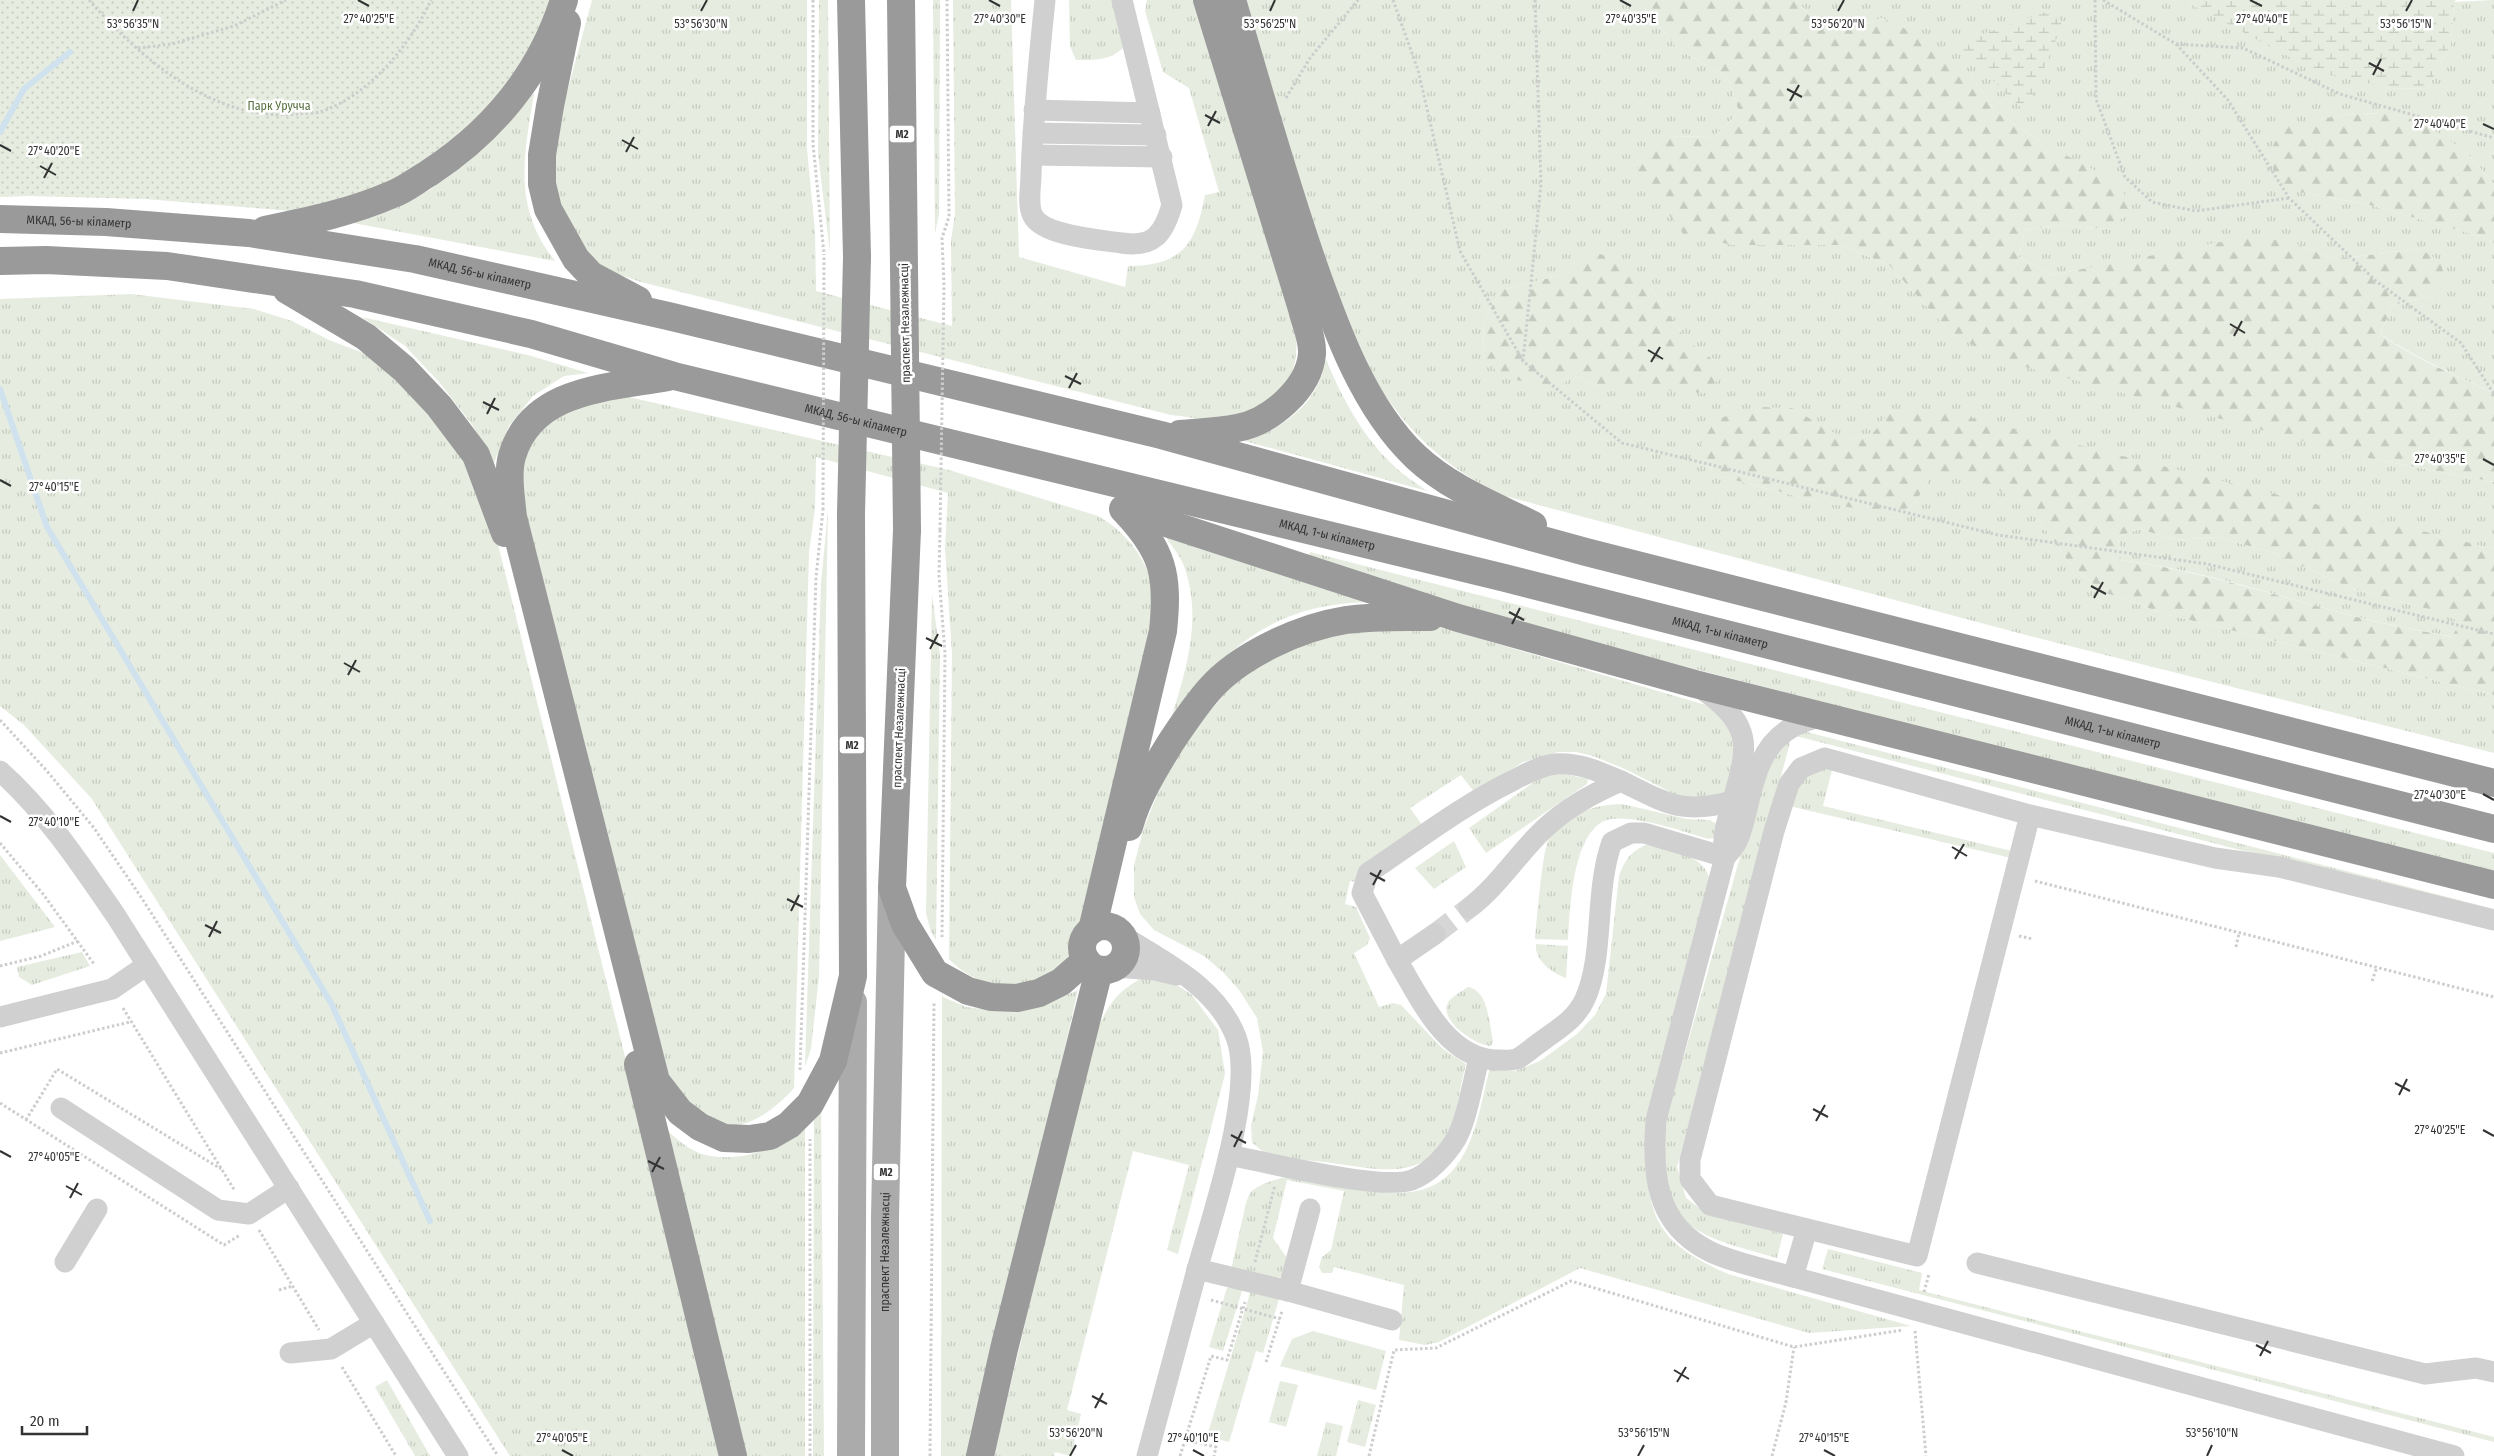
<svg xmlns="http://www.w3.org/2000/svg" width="2494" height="1456" viewBox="0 0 2494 1456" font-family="'Fira Sans Condensed',sans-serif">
<defs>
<pattern id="grass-tufts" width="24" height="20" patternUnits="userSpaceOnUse" patternTransform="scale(1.25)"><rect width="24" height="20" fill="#e6ecdf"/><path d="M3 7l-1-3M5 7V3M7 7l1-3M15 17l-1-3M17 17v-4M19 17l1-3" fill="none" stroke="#c6cbc0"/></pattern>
<pattern id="forest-firs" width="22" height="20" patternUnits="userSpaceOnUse" patternTransform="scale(1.25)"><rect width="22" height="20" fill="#e6ecdf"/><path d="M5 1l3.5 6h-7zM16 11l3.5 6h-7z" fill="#c6cbc0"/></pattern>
<pattern id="wetland-marsh" width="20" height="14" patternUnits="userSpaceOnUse" patternTransform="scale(1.25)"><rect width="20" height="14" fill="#e6ecdf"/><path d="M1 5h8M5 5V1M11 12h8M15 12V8" fill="none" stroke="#c6cbc0"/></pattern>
<pattern id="park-dots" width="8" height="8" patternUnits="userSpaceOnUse" patternTransform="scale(1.25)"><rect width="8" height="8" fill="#e6ecdf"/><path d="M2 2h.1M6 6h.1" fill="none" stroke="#c6cbc0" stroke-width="1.8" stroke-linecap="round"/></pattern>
</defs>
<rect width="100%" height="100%" fill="#fff"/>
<g fill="url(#grass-tufts)" fill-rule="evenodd">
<path d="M592,0H807V149L815,231L816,291L952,326L951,240L955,214L953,0H1011L1019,257L1125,287L1128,266C1182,266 1196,244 1205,195L1219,192L1189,88L1163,72L1145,11L1147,0H1195L1296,337C1301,390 1262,416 1213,419C1200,420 1185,416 1171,415L641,282L612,272L597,263L563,222L552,173L560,118Z"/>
<polygon points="819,0 828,0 830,253 818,153"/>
<polygon points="933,0 940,0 939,214 935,233"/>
<path d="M1069,0H1114L1123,48C1109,61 1094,60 1076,60L1070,46Z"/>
<path d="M1242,0H1638L1677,48L1727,77L1739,112L1714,137L1666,136L1733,245H1842L1889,265L1953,335L2368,458L2494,482V549L1923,413L1892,410L1872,434L1848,441L1694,455L1719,476L1815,501L1914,505L1931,475L1973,476L2029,506L2068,561L2101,591L2165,614L2494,695V753L2026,635L1505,496C1426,460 1385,405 1346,329ZM1561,275L1651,289L1685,338L1713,360L1599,386L1574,376L1484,359L1483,322L1501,290Z"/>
<path d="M1796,0H2190L2192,5L2390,88L2427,89L2451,44L2454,2L2494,0V184L2466,152L2380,113L2344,115L2316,120L2304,193L2366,204L2483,237L2494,243V387L2490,391C2452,374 2415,357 2380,334L2393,305L2430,296L2420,249L2334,259L2294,243L2105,265L2052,275L2019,257L2025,230L2059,225L2110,229L2041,142L1995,111L1970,74L1882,18L1851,30L1808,13Z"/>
<path d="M534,93C524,156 512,207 555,261L353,223C428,204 486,152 534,93Z"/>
<polygon points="131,294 254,309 292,321 329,340 382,360 409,388 462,456 494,528 724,1456 510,1456 92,799 24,725 0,706 0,299"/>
<polygon points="362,317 528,355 588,373 564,376 533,396 509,426 493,465 473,426 440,383 405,346"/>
<path d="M1326,359C1341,397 1363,437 1393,465C1403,475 1416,483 1427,491L1245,441C1286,427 1318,403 1326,359Z"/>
<path d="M620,395L949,470L1098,516C1133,536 1152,568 1158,608L1134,723L1077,945C1068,957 1056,973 1042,980C1012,996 970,982 949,959L952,654L945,548L948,493L816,457L815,509L809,552L794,1088C773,1112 735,1141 703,1117C692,1108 682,1097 672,1087L524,511L522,463L535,439L554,415Z"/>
<polygon points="828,509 819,976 811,1049 805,1066 821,584"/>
<path d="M2139,529L2177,540L2216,537L2271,552L2353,589L2436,611L2460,621L2453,637C2428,632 2402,627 2378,622C2292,601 2209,571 2121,560L2118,537Z"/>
<path d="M1164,534L1368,602C1273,604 1224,648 1170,721C1186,672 1203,618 1184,566C1180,555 1170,544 1164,534Z"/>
<polygon points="1310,552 2494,853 2494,876 1425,599 1309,557"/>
<polygon points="932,594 940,655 936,940 931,932 926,913"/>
<path d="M1426,623L1709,706L1736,728L1730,791L1711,802L1678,796L1625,769L1593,756L1576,752H1558L1523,762L1475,793L1461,775L1410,808L1425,829L1362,883L1350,881L1345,904L1356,907L1370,938L1367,945L1354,953L1379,1007L1393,1003L1401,1005L1443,1049L1466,1064C1460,1085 1458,1110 1449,1131C1427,1183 1376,1169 1332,1163C1315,1160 1283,1160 1268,1154C1262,1152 1257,1146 1252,1143L1251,1125L1258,1096L1263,1052L1257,1018L1239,990L1223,972L1204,956L1154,930L1140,914L1134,897V865L1144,827L1168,768L1195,729L1226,692L1254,667L1318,637Z"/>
<path d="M1799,730L2494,909V915L1792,735L1677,1167L1686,1198L1703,1211L1783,1234L1777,1258C1709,1238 1665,1234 1657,1152L1742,850L1761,772L1778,740L1786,734Z"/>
<polygon points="1833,766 1823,806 2012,851 2011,858 1789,806 1797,775"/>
<polygon points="1555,772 1588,779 1587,784 1486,853 1469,828 1544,775"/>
<path d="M1622,804L1687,819L1710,820L1720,826L1717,837L1708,839C1685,832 1623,810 1602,822C1572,839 1570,910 1568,940L1535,939C1537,922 1542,850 1549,839C1566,813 1593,805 1622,804Z"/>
<polygon points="1454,841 1466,867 1434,889 1415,868"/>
<path d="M1646,845C1663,846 1695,854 1705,869C1708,873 1710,879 1712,884L1645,1155C1649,1226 1664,1245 1728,1274L1911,1326L1809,1333L1580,1268L1439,1342L1425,1345L1399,1340L1404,1285L1334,1267L1332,1273H1322L1319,1267L1322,1257L1331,1250L1344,1191L1287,1180L1273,1238L1287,1258L1282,1277L1272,1279L1231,1270L1246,1203C1247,1200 1249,1195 1251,1192C1257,1185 1280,1177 1289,1177C1339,1177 1412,1217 1453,1170C1476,1144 1481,1101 1490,1068L1515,1071L1540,1061L1577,1034L1595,1015L1606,994L1619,876C1625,860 1630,852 1646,845Z"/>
<polygon points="0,855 55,927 0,941"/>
<path d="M1536,944L1568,946L1566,978C1552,973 1534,960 1536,944Z"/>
<polygon points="82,952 90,966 32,985 19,977 17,967"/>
<path d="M1142,978L1172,982L1191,994L1218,1030L1225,1074L1178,1254L1167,1250L1189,1165L1133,1151L1067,1410L1081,1414L1071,1456L1055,1452L1054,1456H994L1055,1197L1098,1028C1110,1002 1117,992 1142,978Z"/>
<path d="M1468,987C1489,991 1489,1024 1493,1041L1491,1046C1477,1046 1436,1020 1449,1001C1453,996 1462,991 1468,987Z"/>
<polygon points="1078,990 972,1456 941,1456 942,993 943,997 966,1007 990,1010 1045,1004"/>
<polygon points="821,1099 824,1456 813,1456 814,1110"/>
<path d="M805,1121V1456H742L664,1128C675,1137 686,1148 699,1153C717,1160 750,1158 767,1148C780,1140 792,1130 805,1121Z"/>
<polygon points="1828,1249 1922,1273 1919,1290 2494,1437 2494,1442 1822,1269"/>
<polygon points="1236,1287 1243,1288 1223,1351 1209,1347 1227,1288"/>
<polygon points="1251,1290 1279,1299 1263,1353 1256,1351 1229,1442 1207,1436"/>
<polygon points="1313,1331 1386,1351 1376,1390 1280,1366 1292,1339"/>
<polygon points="387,1380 430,1456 415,1456 375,1387"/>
<polygon points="1280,1381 1298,1385 1286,1427 1269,1422"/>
<polygon points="1358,1400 1376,1405 1365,1447 1347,1442"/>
<polygon points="1326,1422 1343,1426 1336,1456 1317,1456"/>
</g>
<g fill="url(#forest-firs)" fill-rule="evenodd">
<path d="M1638,0H1796L1808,13L1851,30L1882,18L1925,38L1970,74L1995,111L2041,142L2122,185L2129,212L2110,229L2059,225L2025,230L2019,257L2052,275L2251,236L2294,243L2334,259L2420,249L2440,261L2447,284L2430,296L2393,305L2380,334C2414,358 2452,374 2490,391L2494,387V482L2368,458L2007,362L1953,335L1889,265L1842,245H1733L1684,235L1636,170L1666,136L1714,137L1739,112L1727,77L1677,48Z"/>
<polygon points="2380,113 2421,121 2466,152 2494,184 2494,243 2483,237 2366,204 2304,193 2276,180 2269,153 2285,125 2344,115"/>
<polygon points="1590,251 1616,259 1651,289 1685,338 1713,360 1721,376 1705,393 1599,386 1574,376 1553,391 1501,375 1484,359 1483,322 1501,290 1561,275"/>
<path d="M1760,407L1792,408L1848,441L1872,434L1892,410L1955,414L2494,549V695L2165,614L2101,591L2068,561L2029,506L1973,477L1931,475L1914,505L1892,515L1815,501L1719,476L1694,455L1716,419ZM2139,529L2177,540L2216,537L2271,552L2353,589L2436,611L2460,622L2452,637C2427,632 2402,627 2377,622C2292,601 2209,572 2121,560L2118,537Z"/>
</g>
<g fill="url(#wetland-marsh)">
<polygon points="2190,0 2456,0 2454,2 2451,44 2427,89 2390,88 2320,73 2192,5"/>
<polygon points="2051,10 2063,23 2026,112 1954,44"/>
</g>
<polygon fill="url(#park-dots)" points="0,0 558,0 503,94 428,161 372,191 291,211 145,199 28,196 0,197"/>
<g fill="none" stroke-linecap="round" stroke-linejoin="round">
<g stroke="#cfe2ee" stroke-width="6">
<polyline points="0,132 24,89 70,52"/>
<polyline points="0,389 47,527 331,1003 430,1221"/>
</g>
<polyline stroke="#d6d6d6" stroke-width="21" stroke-dasharray="21 11" stroke-linecap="butt" points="1435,934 1469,908"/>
<g stroke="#cdcdcd" stroke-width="3" stroke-dasharray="2.5 2.5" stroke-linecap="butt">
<path d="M89,0C140,58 215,123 297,114C305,113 315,114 323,111C348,102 369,85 387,66C405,46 420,24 431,0"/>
<polyline points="813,0 813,144 824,254"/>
<polyline points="1393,0 1418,70 1460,251 1523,361"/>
<polyline points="1535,0 1541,184 1523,361 1622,443 1998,535 2207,564 2494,634"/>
<polyline points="2095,0 2096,99 2125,177 2152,202 2196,211 2289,198"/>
<polyline points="2103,0 2176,44 2243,48 2340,94 2494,138"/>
<polyline points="2176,44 2228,100 2289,198 2376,281 2461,343 2494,394"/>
<polyline points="138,48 172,44 234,26 286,0"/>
<polyline points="1286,98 1310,58 1358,0"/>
<polyline points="944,285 942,238 949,217 947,0"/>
<polyline points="940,530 939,576 945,653 942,937"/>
<polyline points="0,720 47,771 94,828 141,897 498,1456"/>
<polyline points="0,843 43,894 94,964"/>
<polyline points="2035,881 2494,997"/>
<polyline points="2019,936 2033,939"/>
<polyline points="2236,947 2239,933"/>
<polyline points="0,966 41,956 78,941"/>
<polyline points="2372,981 2377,967"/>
<polyline points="123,1008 235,1191"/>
<polyline points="0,1053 130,1022"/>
<polyline points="800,1070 816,577 823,510"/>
<polyline points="0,1103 224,1245 240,1235"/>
<polyline points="26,1120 57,1069 221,1169"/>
<polyline points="259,1230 319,1330"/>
<polyline points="1255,1262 1275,1185"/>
<polyline points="279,1290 293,1286"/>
<polyline points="1924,1292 1929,1274"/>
<polyline points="1211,1300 1280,1319"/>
<polyline points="1915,1331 1926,1456"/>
<polyline points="1266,1362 1282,1311"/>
<polyline points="342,1367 396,1456"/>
<polyline points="1185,1440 1216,1447 1214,1456"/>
<polyline points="810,1456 810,1139"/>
<polyline points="930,1456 934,1001"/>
<polyline points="1180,1456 1211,1356 1227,1360 1245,1302"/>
<polyline points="1369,1456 1394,1350 1436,1348 1571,1281 1794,1347 1903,1330"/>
<polyline points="1772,1456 1786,1402 1794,1347"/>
</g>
<g stroke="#d0d0d0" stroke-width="21">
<path d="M1045,0C1039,58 1033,116 1031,175C1031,187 1027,205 1033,216C1043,236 1102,240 1122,243C1154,248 1164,233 1172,205L1122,0"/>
<polyline points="1034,110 1150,113"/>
<polyline points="1033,133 1156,135"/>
<polyline points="1032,155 1162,157"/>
<path d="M1703,690C1760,729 1745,754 1730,811C1725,828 1722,840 1725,857L1656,1120C1652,1174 1655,1224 1709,1251C1730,1262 1769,1270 1793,1277L2454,1456"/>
<path d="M0,771C46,812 81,865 116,916L458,1456"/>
<polyline points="2030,815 1917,1256 1710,1205 1690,1179 1690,1160 1774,831 1789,784 1801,768 1825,758 2030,815 2215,858 2279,867 2494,920"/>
<path d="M1725,857C1739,843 1740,835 1745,817C1753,784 1759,746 1791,728C1799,723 1810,720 1819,717"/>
<path d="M1469,908C1498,886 1517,855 1543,830C1566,808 1592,794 1621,781C1666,803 1681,815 1733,801"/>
<path d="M1435,934L1397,960C1420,998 1445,1056 1494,1060C1501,1060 1510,1061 1517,1059C1525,1055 1534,1046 1542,1041C1558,1029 1576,1019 1585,999C1605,954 1594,892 1612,842L1631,833H1644L1725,857"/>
<path d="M1123,936C1166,963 1217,987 1236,1037C1256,1088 1212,1216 1197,1270C1180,1332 1164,1394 1147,1456"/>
<path d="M1397,960L1362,893L1368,873C1415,842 1461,806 1512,781C1525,774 1540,766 1555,764C1578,762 1600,772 1621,781"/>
<polyline points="1116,967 1155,970 1176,975"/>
<polyline points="0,1017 112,989 147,965"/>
<polyline points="61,1108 218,1210 249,1214 289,1188"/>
<path d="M1229,1155C1265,1162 1383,1191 1412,1180C1430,1173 1446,1155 1456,1139C1467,1120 1473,1080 1479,1059"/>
<polyline points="65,1262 97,1209"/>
<polyline points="1977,1263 2425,1374 2476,1368 2494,1372"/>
<polyline points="1197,1269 1288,1291 1392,1320"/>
<polyline points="1793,1277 1807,1229"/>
<polyline points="1288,1291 1310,1209"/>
<polyline points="290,1353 331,1349 374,1323"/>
</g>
<g stroke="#ababab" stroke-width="28">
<polyline points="851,1456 853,1002"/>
<path id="s1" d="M885,1456V1217L892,890"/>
</g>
<g stroke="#9a9a9a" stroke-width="28">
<polyline points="851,0 857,257"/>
<polyline points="901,0 904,268"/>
<path d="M1232,0C1258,88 1283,177 1313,264C1336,329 1364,408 1416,457C1449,488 1493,505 1533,525"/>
<polyline points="567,23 550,106 542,155 542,184 548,209 576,259 591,275 638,300"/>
<path id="s2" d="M0,219L106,222L249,233L415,259L668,316L1161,435L1586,552L2494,783"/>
<path d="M265,230C309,221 352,212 393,194C406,189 417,180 429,173C493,131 541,73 564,0"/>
<path id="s3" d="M0,261L46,260L167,266L355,294L531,334L674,376L1505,578L2494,829"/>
<polyline points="287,290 366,337 404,369 439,406 476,455 505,533"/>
<path d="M668,377C609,388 532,388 512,456C507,474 511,498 513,517L656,1081L680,1112L700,1127L724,1138L749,1139L770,1136L789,1125L810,1104L833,1061L853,976L851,514"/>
<path d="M1180,434C1198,432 1218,432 1237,428C1270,422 1309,389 1312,354C1313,340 1305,322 1302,309L1207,0"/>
<polyline points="1123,509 1458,618 1695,684 2494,885"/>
<polyline points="907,530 892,888 905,924 935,973 968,991 991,997 1017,998 1039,993 1061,982 1086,960"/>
<path d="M1129,827C1137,797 1155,768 1171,742C1183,724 1195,706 1209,690C1239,655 1301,627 1346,620C1374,616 1402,617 1430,617"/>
<circle cx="1104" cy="948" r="22"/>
<path d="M1092,930L1163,631C1169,574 1163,551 1124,510"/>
<polyline points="638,1064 733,1456"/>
<polyline points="980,1456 1004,1349 1099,970"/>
</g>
<g stroke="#cdcdcd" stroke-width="3" stroke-dasharray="2.5 2.5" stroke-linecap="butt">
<polyline points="823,510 824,254"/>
<polyline points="940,530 944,285"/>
</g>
<g stroke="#9a9a9a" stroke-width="28">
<polyline points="904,268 907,530"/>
<polyline points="851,514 857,257"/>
</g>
</g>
<path fill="none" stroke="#333" stroke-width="2" d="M358,0L369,6M989,0L1000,6M1620,0L1631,6M2250,0L2262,6M133,11L138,0M701,11L707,0M1270,11L1275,0M1838,11L1844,0M2406,11L2412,0M2369,63L2384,71M2373,75L2381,59M1787,89L1802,97M1790,101L1799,85M1205,115L1220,123M2483,124L2494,129M1208,126L1216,111M622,140L638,149M0,145L11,151M626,152L634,137M40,166L56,175M44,178L52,163M2230,324L2245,333M2234,336L2242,321M1648,350L1663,359M1651,362L1660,347M1065,376L1081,384M1069,388L1077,373M483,402L499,410M487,414L495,398M2483,459L2494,465M0,480L11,486M2091,586L2106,594M2094,598L2103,582M1509,612L1524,620M1512,624L1520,608M926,638L942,646M930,649L938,634M344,663L360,672M348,675L356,660M2483,794L2494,800M0,816L11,822M1952,847L1967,856M1955,859L1964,844M1370,873L1385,881M1373,885L1381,870M787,899L803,907M791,911L799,895M205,925L221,933M209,937L217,921M2395,1083L2410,1091M2399,1095L2407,1079M1813,1109L1828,1117M1816,1121L1825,1105M2483,1130L2494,1136M1231,1135L1246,1143M1234,1147L1242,1131M0,1151L11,1157M648,1161L664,1169M652,1172L660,1157M66,1186L82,1195M70,1198L78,1183M2256,1345L2271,1353M2260,1356L2268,1341M1674,1370L1689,1379M1677,1382L1686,1367M1092,1396L1107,1404M1095,1408L1103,1393M562,1450L573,1456M1193,1450L1204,1456M1824,1450L1835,1456M1070,1456L1076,1445M1638,1456L1644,1445M2207,1456L2212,1445"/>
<g text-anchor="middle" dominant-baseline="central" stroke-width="5" stroke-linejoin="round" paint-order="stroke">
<g fill="#fff" stroke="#707070" stroke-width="1">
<rect x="889.5" y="125.5" width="25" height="17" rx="4"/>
<rect x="839.5" y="736.5" width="25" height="17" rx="4"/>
<rect x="873.5" y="1163.5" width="25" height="17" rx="4"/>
</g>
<g font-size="11" font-weight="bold" fill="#333">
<text x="902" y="134">М2</text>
<text x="852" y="745">М2</text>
<text x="886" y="1172">М2</text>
</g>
<g font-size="12" fill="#56703f" stroke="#fff">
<text x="279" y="106">Парк Уручча</text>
</g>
<g font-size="12" fill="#333" stroke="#fff">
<text stroke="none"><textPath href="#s2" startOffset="79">МКАД, 56-ы кіламетр</textPath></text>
<text stroke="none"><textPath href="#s2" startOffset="484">МКАД, 56-ы кіламетр</textPath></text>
<text transform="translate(905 323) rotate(-91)">праспект Незалежнасці</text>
<text stroke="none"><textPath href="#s3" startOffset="874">МКАД, 56-ы кіламетр</textPath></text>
<text stroke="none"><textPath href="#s3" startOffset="1359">МКАД, 1-ы кіламетр</textPath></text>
<text stroke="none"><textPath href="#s3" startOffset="1764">МКАД, 1-ы кіламетр</textPath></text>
<text transform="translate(899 728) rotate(-88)">праспект Незалежнасці</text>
<text stroke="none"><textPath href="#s3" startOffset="2169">МКАД, 1-ы кіламетр</textPath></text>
<text stroke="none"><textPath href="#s1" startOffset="204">праспект Незалежнасці</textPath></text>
</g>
</g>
<g font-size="12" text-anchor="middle" fill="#333" stroke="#fff" stroke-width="5" stroke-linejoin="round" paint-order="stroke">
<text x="2262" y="23">27°40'40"E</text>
<text x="369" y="23">27°40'25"E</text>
<text x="1000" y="23">27°40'30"E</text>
<text x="1631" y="23">27°40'35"E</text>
<text x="2406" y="28">53°56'15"N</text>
<text x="133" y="28">53°56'35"N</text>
<text x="701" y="28">53°56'30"N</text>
<text x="1270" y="28">53°56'25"N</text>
<text x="1838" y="28">53°56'20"N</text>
<text x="2440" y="128">27°40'40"E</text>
<text x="54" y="155">27°40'20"E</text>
<text x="2440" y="463">27°40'35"E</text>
<text x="54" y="491">27°40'15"E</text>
<text x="2440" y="799">27°40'30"E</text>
<text x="54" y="826">27°40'10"E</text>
<text x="2440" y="1134">27°40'25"E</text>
<text x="54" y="1161">27°40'05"E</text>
<text x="1076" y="1437">53°56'20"N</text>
<text x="1644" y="1437">53°56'15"N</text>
<text x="2212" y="1437">53°56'10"N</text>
<text x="562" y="1442">27°40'05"E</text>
<text x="1193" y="1442">27°40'10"E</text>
<text x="1824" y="1442">27°40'15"E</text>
</g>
<path d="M22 1426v8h65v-8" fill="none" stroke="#333333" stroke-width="2.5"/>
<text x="30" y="1426" font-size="15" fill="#333333" stroke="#ffffff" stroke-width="4" paint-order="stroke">20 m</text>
</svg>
